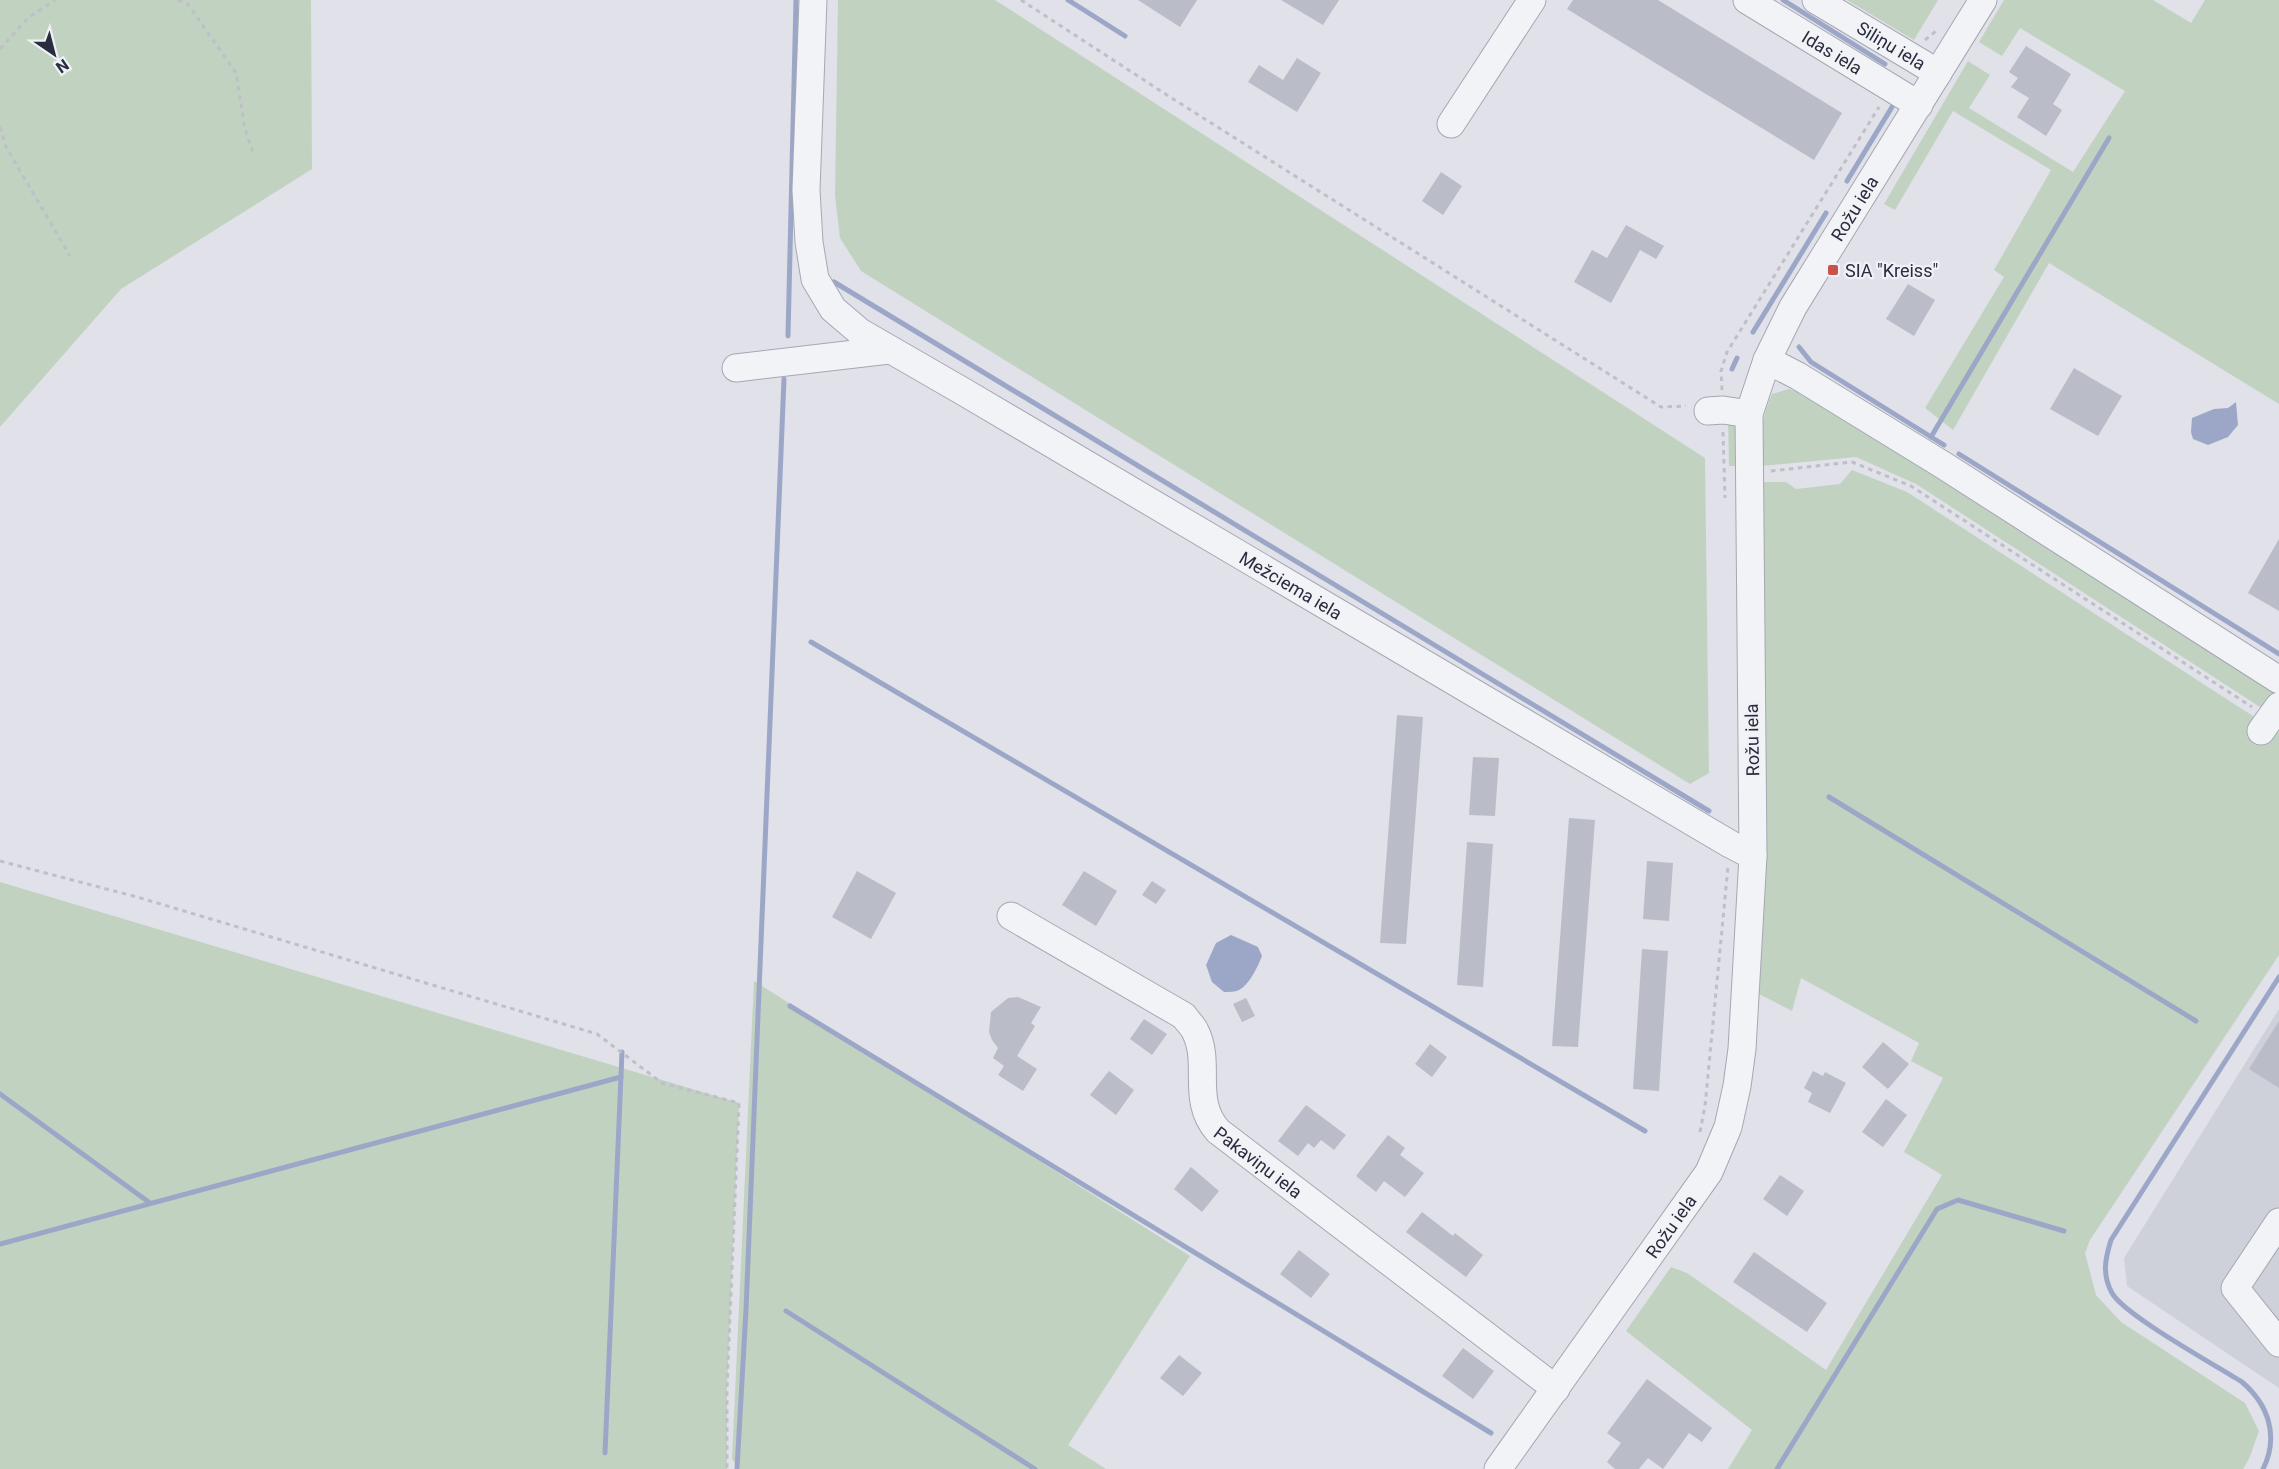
<svg xmlns="http://www.w3.org/2000/svg" width="2279" height="1469" viewBox="0 0 2279 1469" font-family="Roboto,sans-serif">
<rect width="100%" height="100%" fill="#e0e1e9"/>
<polygon fill="#ced0da" points="2279,1009 2279,1388 2127,1286 2124,1258"/>
<g fill="#c2d2c1">
<polygon points="0,0 311,0 312,169 121,289 0,427"/>
<polygon points="838,0 995,0 1705,458 1709,773 1690,784 861,271 840,238 835,196"/>
<polygon points="1847,0 1938,0 1914,40"/>
<polygon points="2004,0 2153,0 2191,23 2205,0 2279,0 2279,404 2049,263 1953,430 1925,408 2004,277 1994,270 2051,170 1953,111 1895,210 1884,204 1968,61 1990,75 1969,108 2073,172 2125,91 2020,28 2002,56 1979,42"/>
<path d="M1789,389L1808,395L2274,693L2263,709L1916,484L1856,457L1761,466C1761,439 1760,420 1772,394Z"/>
<polygon points="1728,419 1739,421 1740,466 1729,466"/>
<polygon points="1852,470 1907,492 2279,733 2279,955 2090,1240 2085,1253 2096,1295 2121,1322 2245,1403 2259,1431 2249,1459 2243,1469 1728,1469 1752,1430 1626,1331 1671,1267 1687,1273 1826,1370 1942,1175 1904,1152 1943,1078 1911,1061 1919,1043 1801,978 1792,1011 1759,994 1765,763 1761,482 1786,482 1796,489 1840,484"/>
<polygon points="0,882 739,1103 727,1388 727,1469 0,1469"/>
<polygon points="754,981 1190,1256 1068,1445 1106,1469 740,1469 732,1459"/>
</g>
<g fill="#9ca7c8">
<polygon points="2236,402 2238,425 2228,437 2208,445 2193,439 2191,432 2192,418 2214,409 2228,408"/>
<path d="M1231,935L1258,947L1262,956C1258,966 1250,984 1239,990C1235,992 1229,992 1224,992L1212,982L1206,965L1216,943Z"/>
</g>
<g fill="none" stroke-linecap="round" stroke-linejoin="round">
<g stroke="#9ca7c8" stroke-width="5">
<polyline points="1068,0 1125,36"/>
<polyline points="1783,0 1885,64"/>
<polyline points="1847,181 1892,107"/>
<polyline points="834,282 1709,811"/>
<polyline points="1753,332 1826,213"/>
<polyline points="788,336 796,0"/>
<polyline points="1799,347 1811,362 1944,445"/>
<polyline points="1732,369 1737,358"/>
<polyline points="1931,437 2109,138"/>
<polyline points="1959,454 2279,654"/>
<polyline points="811,642 1645,1131"/>
<polyline points="1829,797 2196,1021"/>
<polyline points="790,1006 1491,1433"/>
<polyline points="0,1094 150,1203"/>
<polyline points="0,1244 621,1077"/>
<polyline points="786,1311 1035,1469"/>
<polyline points="605,1453 622,1052"/>
<polyline points="737,1469 746,1310 784,379"/>
<polyline points="1777,1469 1937,1209 1958,1200 2064,1231"/>
<path d="M2263,1469C2279,1437 2269,1405 2242,1382C2217,1366 2124,1315 2112,1293C2102,1275 2105,1259 2111,1240L2279,977"/>
</g>
</g>
<g fill="#babcc8">
<polygon points="1138,0 1197,0 1180,27"/>
<polygon points="1281,0 1339,0 1323,25"/>
<polygon points="1573,0 1658,0 1842,113 1814,160 1567,9"/>
<polygon points="2026,46 2071,74 2053,104 2062,110 2046,136 2017,117 2029,98 2011,87 2018,78 2009,72"/>
<polygon points="1297,58 1321,73 1297,112 1248,82 1259,65 1283,80"/>
<polygon points="1441,172 1462,186 1443,215 1422,201"/>
<polygon points="1626,225 1664,246 1656,259 1640,250 1611,303 1574,282 1592,250 1607,258"/>
<polygon points="1908,284 1935,300 1914,336 1886,319"/>
<polygon points="2074,368 2122,396 2098,436 2050,409"/>
<polygon points="2279,539 2279,611 2248,593"/>
<polygon points="1397,715 1423,717 1406,944 1380,943"/>
<polygon points="1473,757 1499,758 1495,816 1469,815"/>
<polygon points="1569,818 1595,820 1578,1047 1552,1046"/>
<polygon points="1467,842 1493,844 1483,987 1457,985"/>
<polygon points="1647,861 1673,863 1669,921 1643,919"/>
<polygon points="857,871 896,893 871,939 832,917"/>
<polygon points="1084,871 1117,891 1096,926 1062,905"/>
<polygon points="1152,881 1166,890 1156,904 1142,895"/>
<polygon points="1642,949 1668,951 1659,1091 1633,1089"/>
<polygon points="1018,997 1041,1007 1031,1023 1035,1026 1017,1056 1037,1069 1023,1091 998,1075 1004,1066 993,1058 998,1048 992,1040 989,1032 991,1012 1008,998"/>
<polygon points="1246,998 1255,1016 1242,1022 1233,1004"/>
<polygon points="1144,1019 1167,1034 1152,1055 1130,1039"/>
<polygon points="2279,1021 2279,1088 2249,1069"/>
<polygon points="1883,1042 1909,1064 1888,1089 1862,1067"/>
<polygon points="1430,1044 1447,1057 1432,1077 1415,1064"/>
<polygon points="1109,1071 1134,1090 1116,1115 1090,1095"/>
<polygon points="1813,1071 1823,1076 1825,1072 1846,1083 1830,1113 1808,1102 1812,1093 1804,1088"/>
<polygon points="1886,1099 1907,1115 1883,1147 1862,1132"/>
<polygon points="1306,1105 1346,1135 1334,1150 1321,1140 1314,1148 1308,1143 1298,1156 1278,1141"/>
<polygon points="1388,1135 1405,1148 1400,1155 1424,1173 1405,1197 1384,1181 1376,1192 1356,1176"/>
<polygon points="1191,1167 1219,1191 1202,1212 1174,1189"/>
<polygon points="1780,1175 1804,1191 1787,1216 1763,1199"/>
<polygon points="1422,1212 1453,1236 1455,1233 1483,1255 1466,1277 1406,1232"/>
<polygon points="1299,1250 1330,1274 1311,1298 1280,1274"/>
<polygon points="1754,1252 1827,1303 1807,1332 1733,1282"/>
<polygon points="1463,1348 1494,1371 1473,1399 1442,1376"/>
<polygon points="1179,1355 1202,1373 1183,1396 1160,1378"/>
<polygon points="1647,1379 1712,1428 1702,1442 1689,1433 1663,1469 1648,1458 1639,1469 1615,1469 1607,1462 1621,1443 1607,1433"/>
</g>
<g fill="none" stroke-linecap="round" stroke-linejoin="round">
<defs>
<g id="minor">
<path id="s1" d="M813,0L806,190L809,242L815,279L833,309L860,332L964,392L1730,844L1753,856"/>
<path id="s2" d="M1747,0L1919,105"/>
<path id="s3" d="M1816,0L1938,73"/>
<polyline points="1451,124 1532,0"/>
<polyline points="1767,360 1798,376 1943,465 2279,680"/>
<polyline points="736,368 889,350"/>
<polyline points="1708,411 1723,410 1749,414"/>
<polyline points="2261,731 2279,706"/>
<path id="s4" d="M1011,916L1184,1016C1187,1021 1193,1026 1195,1031C1212,1064 1190,1099 1218,1131L1556,1389"/>
<polyline points="2279,1222 2235,1288 2279,1343"/>
<path id="s5" d="M1498,1469L1709,1172L1728,1127L1737,1086L1742,1049L1753,856L1749,414L1767,360L1793,307L1983,0"/>
</g>
</defs>
<use href="#minor" stroke="#a5a7b3" stroke-width="29"/>
<g stroke="#bebfc7" stroke-width="3" stroke-dasharray="4.5 4.5" stroke-linecap="butt">
<polyline points="178,0 188,4 236,73 245,129 254,156"/>
<polyline points="1021,0 1170,97 1661,407 1686,406"/>
<polyline points="1925,40 1936,31"/>
<polyline points="0,49 28,18 55,0"/>
<polyline points="0,127 6,147 70,256"/>
<polyline points="1722,390 1721,371 1727,352 1879,107"/>
<polyline points="1723,432 1725,498"/>
<polyline points="1771,471 1852,462 1911,486 2252,707"/>
<polyline points="0,861 137,897 597,1034 662,1083 739,1103 727,1388 727,1469"/>
<polyline points="1700,1132 1705,1106 1728,867"/>
</g>
<use href="#minor" stroke="#f2f3f7" stroke-width="27"/>
</g>
<rect fill="#ca5248" stroke="#eff1f6" stroke-width="2" x="1827" y="264" width="12" height="12" rx="3"/>
<g text-anchor="middle" dominant-baseline="central" stroke-width="4.5" stroke-linejoin="round" paint-order="stroke">
<g font-size="18" fill="#292c3f" stroke="#eff1f6">
<text stroke="none"><textPath href="#s3" startOffset="88">Siliņu iela</textPath></text>
<text stroke="none"><textPath href="#s2" startOffset="100">Idas iela</textPath></text>
<text stroke="none"><textPath href="#s5" startOffset="1360">Rožu iela</textPath></text>
<text stroke="none"><textPath href="#s1" startOffset="850">Mežciema iela</textPath></text>
<text transform="translate(1752 740) rotate(-91)">Rožu iela</text>
<text stroke="none"><textPath href="#s4" startOffset="374">Pakaviņu iela</textPath></text>
<text stroke="none"><textPath href="#s5" startOffset="298">Rožu iela</textPath></text>
</g>
<g font-size="18" fill="#292c3f" stroke="#eff1f6" text-anchor="start">
<text x="1845" y="270">SIA "Kreiss"</text>
</g>
</g>
<g transform="translate(54 54) rotate(145)" stroke="#eff1f6" stroke-width="4.5" paint-order="stroke">
<path d="M0-4.5L10 22L0 15L-10 22Z" fill="#292c3f"/>
<text y="-9" font-size="16" font-weight="bold" text-anchor="middle" fill="#292c3f">N</text>
</g>
</svg>
